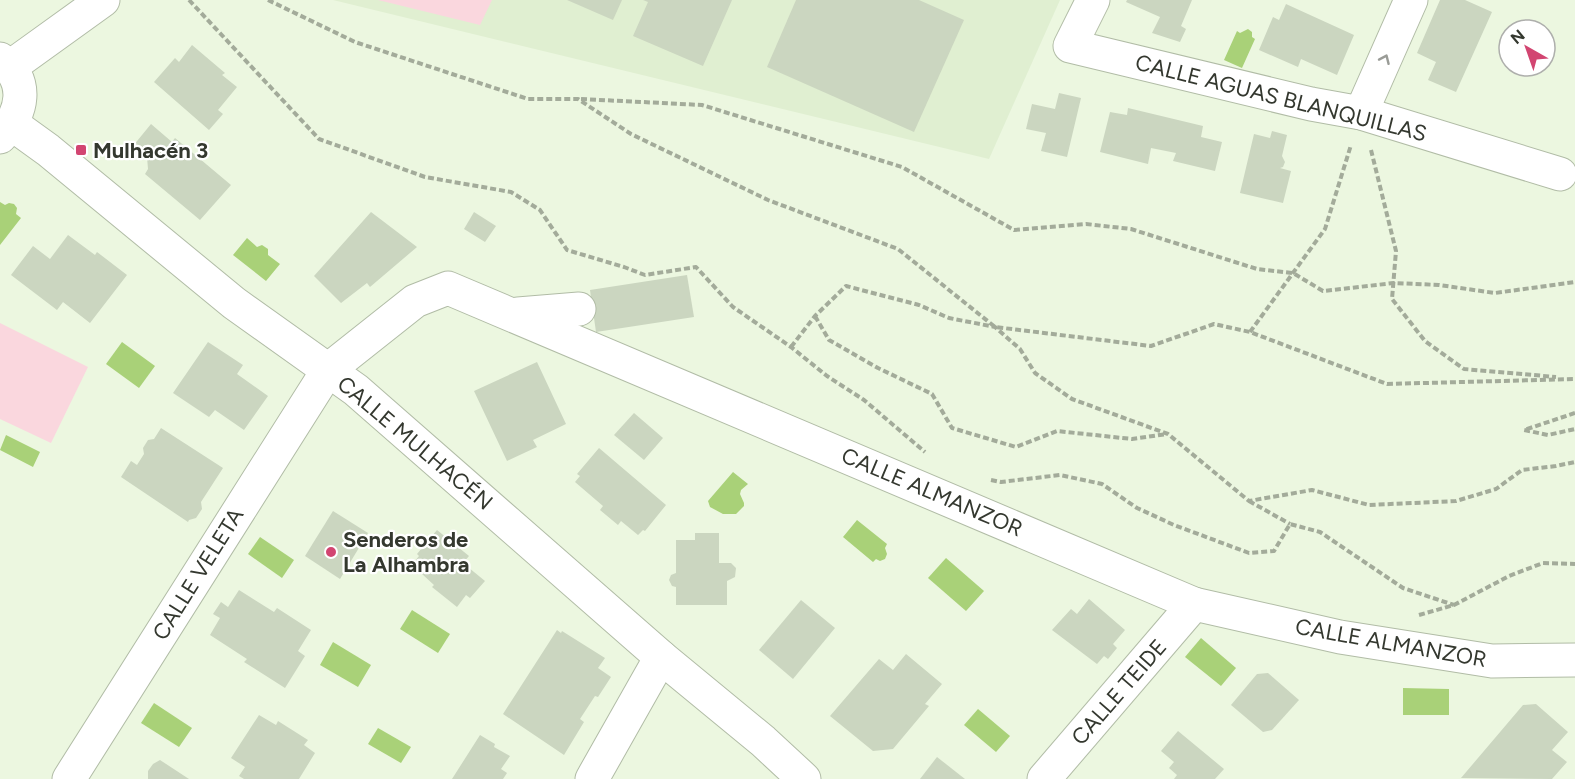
<svg xmlns="http://www.w3.org/2000/svg" width="1575" height="779" viewBox="0 0 1575 779" font-family="Figtree,sans-serif">
<rect width="100%" height="100%" fill="#ecf7e0"/>
<polygon fill="#e0efd1" points="333,0 1060,0 989,159"/>
<g fill="#fad7de">
<polygon points="378,0 492,0 480,25"/>
<polygon points="0,323 88,367 51,443 0,419"/>
</g>
<g fill="#a9d178">
<polygon points="1248,29 1252,32 1252,37 1255,39 1242,68 1224,60 1237,31 1240,33"/>
<polygon points="0,202 5,205 9,203 14,204 17,208 16,214 21,218 0,245"/>
<polygon points="247,238 257,247 262,245 268,249 268,255 280,264 266,281 233,255"/>
<polygon points="122,342 155,366 139,388 106,364"/>
<polygon points="6,435 40,452 33,467 0,450"/>
<polygon points="733,472 748,484 741,490 740,494 744,503 744,506 736,514 723,514 710,507 708,501"/>
<polygon points="857,520 887,544 885,548 887,554 885,559 880,561 876,559 873,562 843,537"/>
<polygon points="260,537 294,560 282,578 248,554"/>
<polygon points="946,558 984,591 966,611 928,578"/>
<polygon points="412,610 450,634 438,653 400,629"/>
<polygon points="1201,638 1236,668 1221,686 1185,657"/>
<polygon points="333,642 371,665 358,687 320,665"/>
<polygon points="1403,688 1449,689 1449,715 1403,715"/>
<polygon points="154,703 192,728 179,747 141,723"/>
<polygon points="978,709 1010,736 996,752 964,725"/>
<polygon points="378,728 411,747 401,763 368,744"/>
</g>
<g fill="#cbd6c0">
<polygon points="567,0 622,0 613,20"/>
<polygon points="643,0 732,0 703,66 633,36 648,2"/>
<polygon points="796,0 919,0 964,20 914,132 767,67"/>
<polygon points="1127,0 1192,0 1181,26 1186,29 1180,42 1152,33 1160,17 1126,2"/>
<polygon points="1440,0 1465,0 1492,12 1456,92 1428,80 1436,62 1417,53"/>
<polygon points="1286,4 1354,35 1337,75 1301,59 1298,67 1259,50 1273,17 1279,20"/>
<polygon points="192,45 225,73 222,75 237,87 218,110 223,114 209,130 154,82 175,58 179,62"/>
<polygon points="1059,93 1081,98 1067,157 1041,151 1046,133 1026,129 1032,104 1055,109"/>
<polygon points="1128,108 1203,126 1201,137 1222,142 1215,171 1173,161 1176,153 1151,148 1148,164 1100,152 1110,112 1127,115"/>
<polygon points="151,124 172,142 175,138 231,185 200,220 145,174 148,169 147,157 133,146"/>
<polygon points="1272,131 1287,135 1282,156 1285,162 1283,167 1280,168 1291,171 1283,203 1240,193 1254,134 1270,138"/>
<polygon points="371,212 417,247 370,287 367,283 341,303 314,276"/>
<polygon points="474,212 496,226 485,242 464,229"/>
<polygon points="68,235 95,255 97,252 127,275 90,323 63,302 57,310 11,275 33,246 50,259"/>
<polygon points="687,275 694,317 596,332 590,290"/>
<polygon points="208,342 243,365 237,374 268,396 244,430 215,410 209,417 173,393"/>
<polygon points="537,362 566,424 533,440 537,447 507,461 474,391"/>
<polygon points="634,413 663,438 644,460 614,435"/>
<polygon points="161,428 223,468 201,502 202,509 196,518 189,520 188,522 121,477 131,461 137,465 144,454 143,448 148,440 154,439"/>
<polygon points="599,448 666,505 645,531 643,530 638,535 621,521 618,525 600,510 603,506 575,482 580,476 577,474"/>
<polygon points="333,511 368,533 340,579 305,556"/>
<polygon points="437,530 469,556 463,563 485,581 470,598 466,595 457,607 432,587 434,585 421,573 424,569 415,561 419,556 417,554"/>
<polygon points="695,533 719,533 719,563 731,563 736,568 735,577 727,581 727,605 676,605 676,587 672,586 669,580 671,575 676,573 676,540 695,540"/>
<polygon points="239,590 274,612 277,608 311,630 298,651 305,656 285,688 244,662 247,659 210,635 220,618 213,614 221,602 228,607"/>
<polygon points="1089,599 1125,630 1113,644 1117,648 1108,659 1104,656 1097,664 1052,630 1071,609 1077,614"/>
<polygon points="801,600 835,628 793,679 759,650"/>
<polygon points="557,630 561,633 562,631 605,658 598,668 611,677 598,697 595,696 580,719 584,722 564,755 503,714"/>
<polygon points="906,654 942,684 925,704 929,706 893,749 873,751 830,716 879,659 893,670"/>
<polygon points="1268,673 1299,700 1272,730 1263,732 1231,705 1257,674"/>
<polygon points="1536,704 1568,732 1552,750 1567,762 1552,779 1461,778 1523,705"/>
<polygon points="259,715 276,725 278,721 308,740 304,745 315,753 299,779 244,779 239,776 245,767 231,758"/>
<polygon points="1178,731 1224,769 1215,779 1174,779 1177,775 1169,768 1174,762 1161,751"/>
<polygon points="480,735 495,744 494,747 510,756 501,769 507,773 503,779 452,779"/>
<polygon points="937,757 965,779 920,779"/>
<polygon points="160,760 189,779 148,779 148,771 153,764"/>
</g>
<g fill="none" stroke-linecap="round" stroke-linejoin="round">
<defs>
<g id="street">
<polyline points="1093,0 1070,46 1311,104 1361,113 1560,174"/>
<polyline points="1361,113 1411,0"/>
<polyline points="518,314 579,309"/>
<polyline points="69,779 328,370 415,301 448,288 1194,604 1340,637 1492,661 1575,660"/>
<polyline points="592,779 661,657"/>
<polyline points="1044,779 1194,604"/>
</g>
<g id="secondary">
<path d="M0,59C30,81 23,113 0,137"/>
<polyline points="10,67 103,0"/>
<polyline points="12,124 48,150 234,303 356,390 661,657 763,741 804,779"/>
</g>
</defs>
<use href="#street" stroke="#b1bca6" stroke-width="35"/>
<use href="#secondary" stroke="#b1bca6" stroke-width="35"/>
<g stroke="#a3ab9a" stroke-width="4" stroke-dasharray="6 3" stroke-linecap="butt">
<polyline points="189,0 319,139 425,177 511,192 540,210 567,250 624,267 645,275 696,267 733,307 791,347 827,376 864,400 925,452"/>
<polyline points="268,0 355,42 528,99 578,99 631,134 768,200 898,249 995,327 1151,346 1214,324 1250,332 1387,384 1575,379"/>
<polyline points="581,99 702,105 902,167 1014,230 1086,224 1131,229 1257,269 1293,273 1323,291 1394,283 1439,285 1495,293 1575,282"/>
<polyline points="1371,150 1396,251 1392,299 1425,341 1464,369 1556,377"/>
<polyline points="815,316 829,340 878,368 932,394 952,428 1016,447 1057,431 1132,439 1167,434"/>
<polyline points="1250,332 1325,229 1351,145"/>
<polyline points="791,347 815,316 846,286 919,305 949,318 995,327 1020,349 1035,373 1072,399 1168,434 1249,501 1312,490 1369,505 1456,501 1496,489 1522,470 1556,466 1575,462"/>
<polyline points="1575,413 1524,430 1548,435 1575,429"/>
<polyline points="991,480 1001,482 1060,475 1102,484 1137,508 1174,525 1249,553 1274,551 1290,524 1320,532 1403,588 1454,605"/>
<polyline points="1249,501 1290,524"/>
<polyline points="1419,615 1454,605 1509,576 1543,563 1575,564"/>
</g>
<use href="#street" stroke="#fff" stroke-width="33"/>
<use href="#secondary" stroke="#fff" stroke-width="33"/>
</g>
<defs><path id="oneway-chevron" d="M-2-3.5L2.5 0L-2 3.5" fill="none" stroke-width="1.6" stroke-linecap="round" stroke-linejoin="round" transform="scale(1.5)"/></defs>
<use stroke="#9a9c97" href="#oneway-chevron" transform="translate(1385 59) rotate(-66)"/>
<g fill="#d24571" stroke="#fff" stroke-width="2">
<rect x="75" y="144" width="12" height="12" rx="3"/>
<circle cx="331" cy="552" r="6"/>
</g>
<g text-anchor="middle" dominant-baseline="central" stroke-width="4.5" stroke-linejoin="round" paint-order="stroke">
<g font-size="22" fill="#34382f" stroke="#fff">
<text transform="translate(1281 98) rotate(14)">CALLE AGUAS BLANQUILLAS</text>
<text transform="translate(415 443) rotate(40)">CALLE MULHACÉN</text>
<text transform="translate(932 492) rotate(23)">CALLE ALMANZOR</text>
<text transform="translate(198 574) rotate(-58)">CALLE VELETA</text>
<text transform="translate(1391 643) rotate(10)">CALLE ALMANZOR</text>
<text transform="translate(1119 692) rotate(-49)">CALLE TEIDE</text>
</g>
<g font-size="22" font-weight="bold" fill="#34382f" stroke="#fff" text-anchor="start">
<text x="93" y="150">Mulhacén 3</text>
<text x="343" y="539">Senderos de<tspan x="343" dy="25">La Alhambra</tspan></text>
</g>
</g>
<g transform="translate(1527 48) rotate(320)"><circle r="28" fill="#ffffff" stroke="#aeafac" stroke-width="1.5"/>
<path d="M0-4.5L10 22L0 15L-10 22Z" fill="#d24571"/>
<text y="-9" font-size="16" font-weight="bold" text-anchor="middle" fill="#34382f">N</text>
</g>
</svg>
